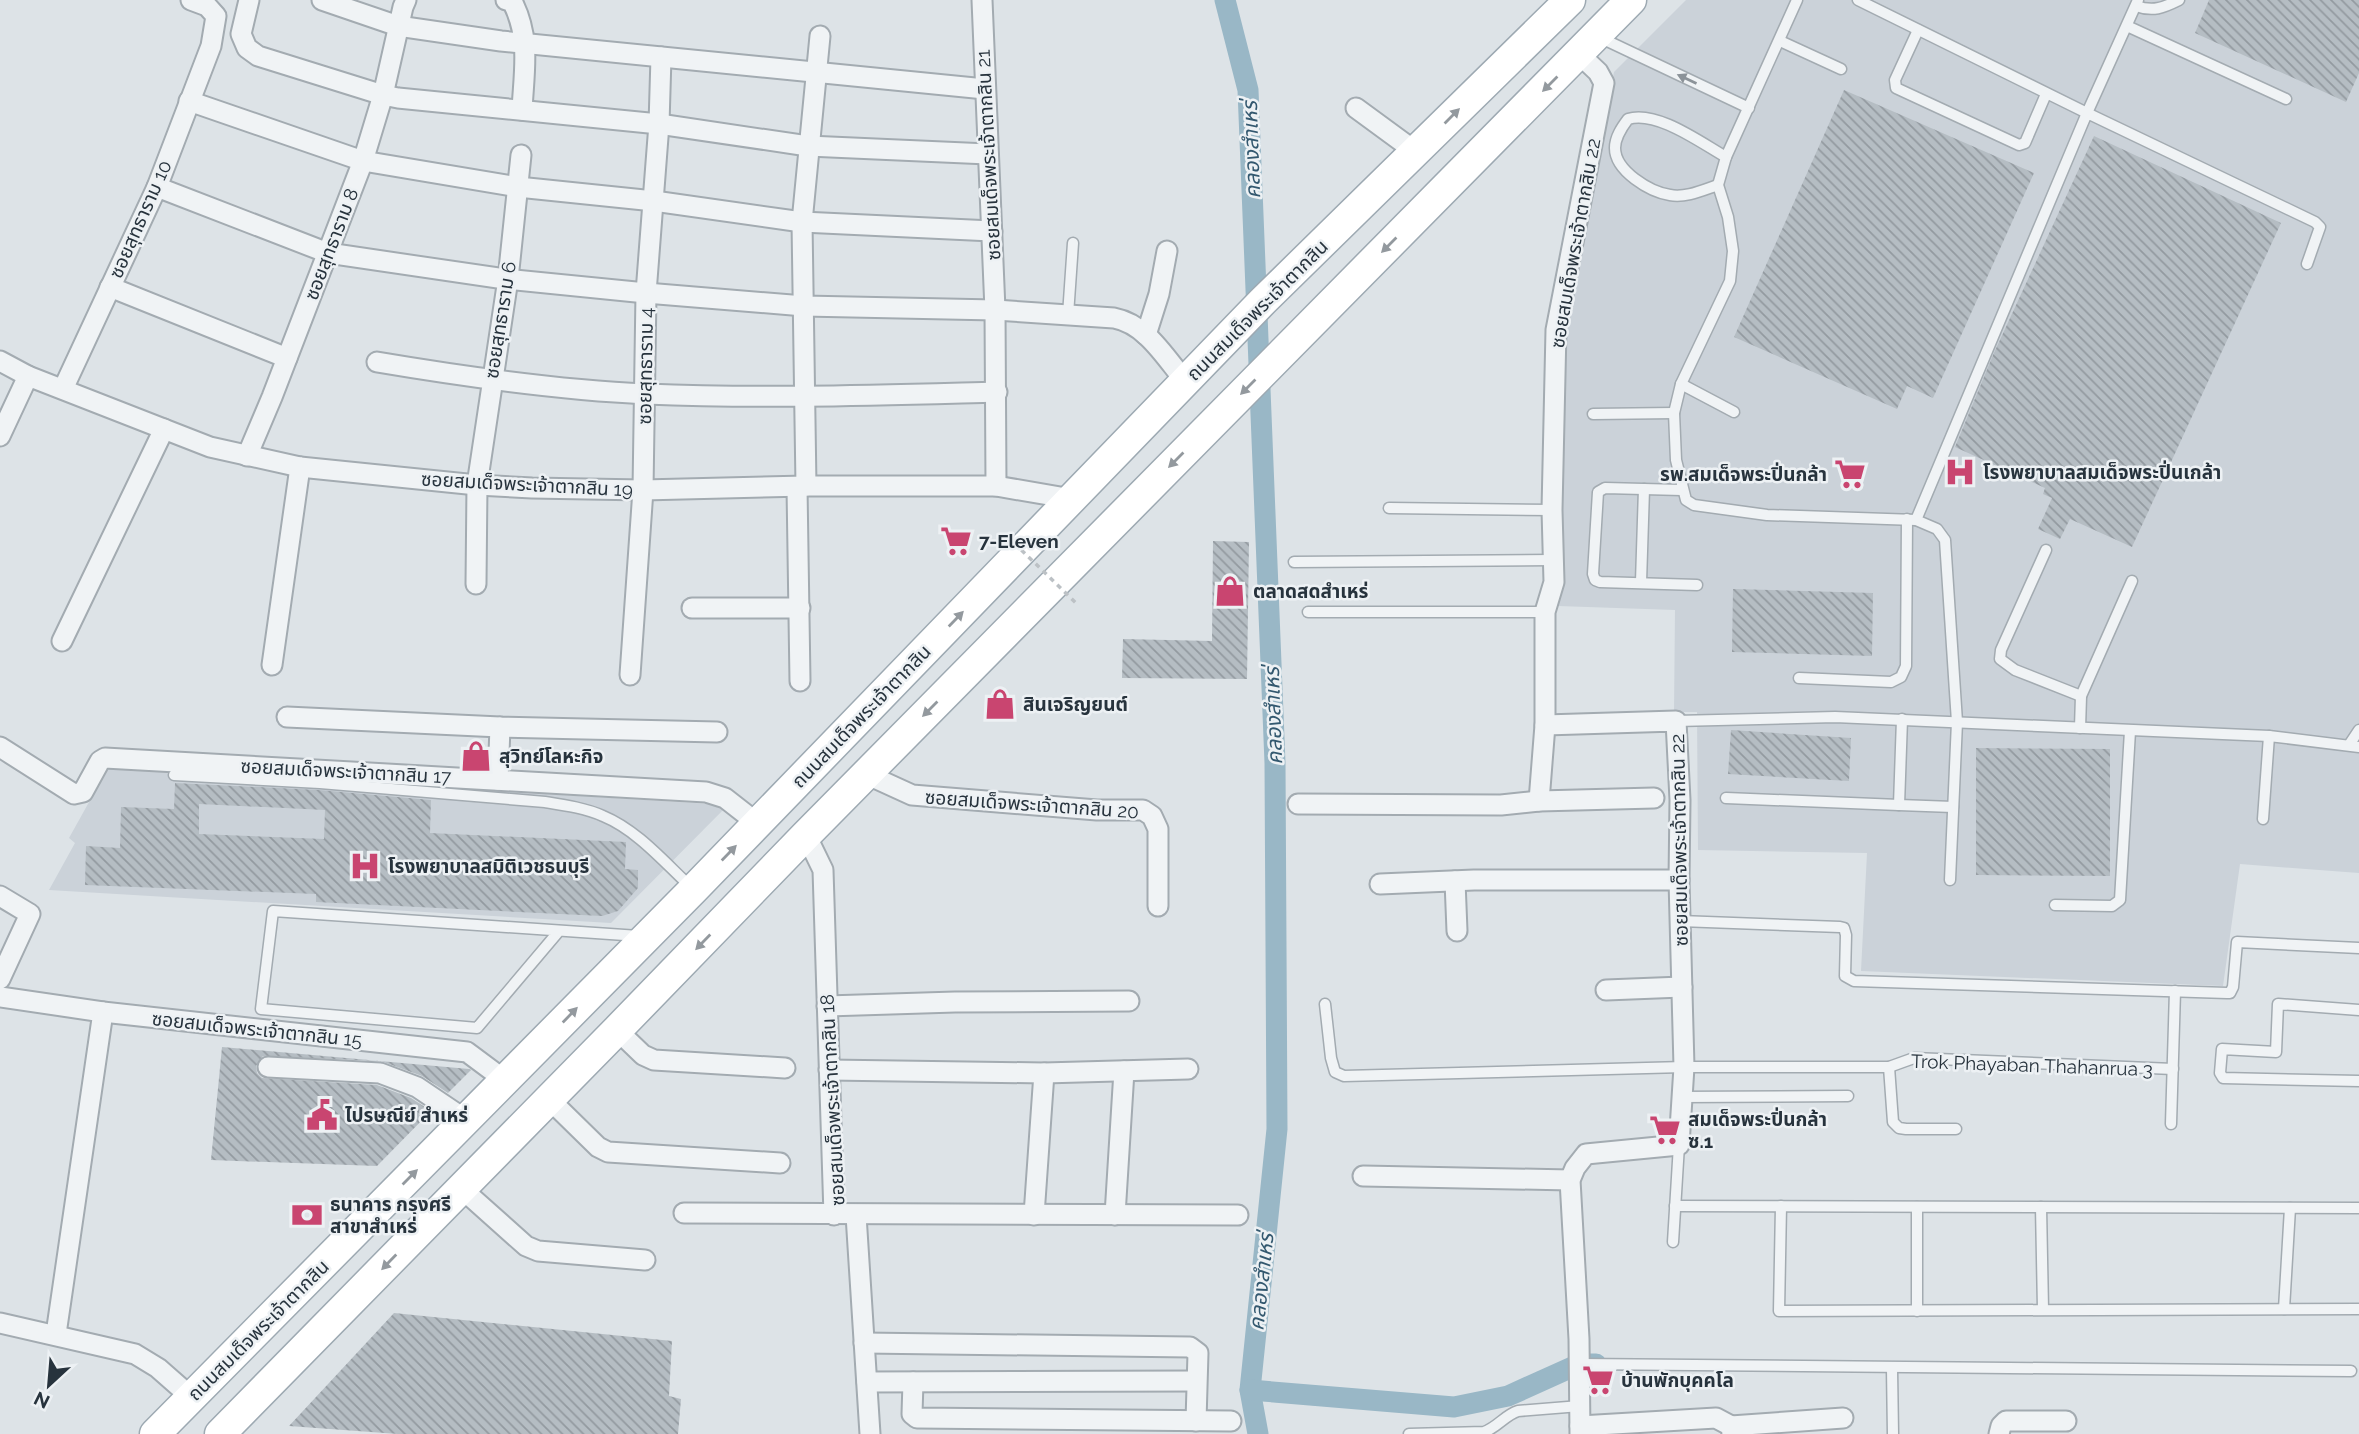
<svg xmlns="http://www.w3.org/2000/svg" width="2359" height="1434" viewBox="0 0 2359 1434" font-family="Raleway,'Noto Sans Thai',sans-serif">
<defs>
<pattern id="building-back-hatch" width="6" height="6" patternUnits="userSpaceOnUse" patternTransform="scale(1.75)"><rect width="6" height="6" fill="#b5bdc3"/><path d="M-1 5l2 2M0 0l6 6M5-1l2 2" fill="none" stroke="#939aa0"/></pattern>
</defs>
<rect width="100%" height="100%" fill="#dde3e7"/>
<g fill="#cbd2d9">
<polygon points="1686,0 2359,0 2359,873 2240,864 2223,986 1861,971 1867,853 1698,850 1697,712 1674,712 1675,610 1558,606 1563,337 1614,72"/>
<polygon points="108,768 728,805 611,923 49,890 75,843 69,838"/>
</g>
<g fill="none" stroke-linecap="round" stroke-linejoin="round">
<g stroke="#99b7c6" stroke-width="21">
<polyline points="1225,0 1248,90 1275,763 1277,1129 1250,1390 1258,1434"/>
<polyline points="1250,1390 1454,1407 1508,1396 1579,1364 1596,1364"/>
</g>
</g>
<g fill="url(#building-back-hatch)" fill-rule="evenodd">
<polygon points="2209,0 2359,0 2359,73 2346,102 2195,33"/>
<polygon points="1844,90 2034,173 1933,398 1907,386 1897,409 1734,337"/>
<polygon points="2094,136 2281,223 2132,547 2070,519 2060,539 2038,529 2052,498 2043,494 2045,488 1955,447 1993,355"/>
<polygon points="1213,541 1249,542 1247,679 1122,678 1123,639 1212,641"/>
<polygon points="1733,589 1873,593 1872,656 1732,652"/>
<polygon points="1731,730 1851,738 1849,781 1728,774"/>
<polygon points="1976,748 2110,749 2110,876 1976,875"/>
<path d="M175,783L319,790L431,800L430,833L626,842L625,869L638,870V888L618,911L602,916L316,902V894L85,885L86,846L120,848L121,807L174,809ZM199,804L325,810L324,839L199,834Z"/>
<polygon points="222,1047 469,1069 471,1070 448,1093 422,1076 381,1061 263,1056 256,1066 257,1073 262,1078 377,1085 411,1098 431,1111 377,1166 211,1160"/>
<polygon points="394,1313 672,1341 669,1396 681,1399 678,1434 398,1434 289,1426"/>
</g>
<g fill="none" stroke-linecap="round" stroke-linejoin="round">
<defs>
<g id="service">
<polyline points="1797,0 1726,157 1718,185 1728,217 1733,251 1730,281 1681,384 1674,413 1676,460 1686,500 1694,505 1767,515 1916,520 1937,529 1945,540 1957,722 1950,880"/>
<polyline points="1858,0 2087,113 2138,0"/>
<path d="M2136,6C2153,12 2163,8 2179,0"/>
<polyline points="2127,26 2286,99"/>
<polyline points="1918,30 1895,80 1896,88 2019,145 2025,143 2046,94"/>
<polyline points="1601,38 1749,108"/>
<polyline points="1780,41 1841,69"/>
<path d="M1718,185C1703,190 1686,198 1670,195C1650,192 1615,171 1615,148C1615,137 1622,127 1628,119C1657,110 1701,143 1726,157"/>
<polyline points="1068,315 1073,243"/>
<polyline points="1681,384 1734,412"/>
<polyline points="1593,414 1674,413"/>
<polyline points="1682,490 1605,488 1598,492 1593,574 1595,580 1600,582 1697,585"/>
<polyline points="1389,508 1552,510"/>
<polyline points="1916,520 2087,113 2315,222 2320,227 2307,264"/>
<polyline points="2046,550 2001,650 2000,659 2015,670 2081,696"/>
<polyline points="1294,562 1553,560"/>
<polyline points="1641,582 1644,489"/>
<polyline points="1308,612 1545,612"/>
<polyline points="1799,678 1891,682 1901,677 1906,666 1907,519"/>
<polyline points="1902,719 1899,805 1953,807"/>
<polyline points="1676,721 1835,717 2269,736 2359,747"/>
<polyline points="2080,728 2081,696 2132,581"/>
<polyline points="2349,745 2359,730"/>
<path d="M174,775L320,783L545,802C564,805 585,808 603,816C637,830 664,862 691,887"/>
<polyline points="1726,798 1899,805"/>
<polyline points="2263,819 2269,736"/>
<polyline points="2055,905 2112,906 2120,900 2130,731"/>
<polyline points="1680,921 1840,927 1844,928 1846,935 1845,976 1854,981 2227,993 2230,993 2233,987 2237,942 2359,948"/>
<polyline points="559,931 477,1028 261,1009 273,911 639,936"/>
<polyline points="1325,1004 1331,1058 1335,1072 1344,1076 1684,1067 1889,1067 1914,1058 2173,1069"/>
<polyline points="2359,1010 2278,1004 2276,1052 2222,1049 2220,1073 2223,1078 2359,1081"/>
<polyline points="1889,1067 1893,1122 1899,1128 1906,1129 1956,1129"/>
<polyline points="1681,1097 1848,1096"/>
<polyline points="2171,1124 2175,991"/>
<polyline points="1675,1206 2359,1208"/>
<polyline points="1781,1206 1779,1311 2359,1309"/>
<polyline points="1917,1207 1917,1311"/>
<polyline points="2041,1207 2043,1309"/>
<polyline points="1673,1242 1679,1145"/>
<polyline points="2284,1309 2290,1208"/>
<polyline points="1579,1364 2351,1371"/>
<polyline points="1892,1369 1893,1434"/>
<path d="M1409,1434L1484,1432C1498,1427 1505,1415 1518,1411L1580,1406"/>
</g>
<g id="minor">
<polyline points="249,0 241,34 247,48 258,56 383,95 398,98 659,124 808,146 988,154"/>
<polyline points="322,0 398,26 501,41 985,89"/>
<path d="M506,0L512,1C531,38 524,70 522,110"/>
<polyline points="982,0 995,310 996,486"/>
<polyline points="189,101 363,161 518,187 654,201 802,222 992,231"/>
<polyline points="1356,108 1416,152"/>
<path d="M157,187L328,253L505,279L646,293L804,306L995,310L1114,318C1146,324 1165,357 1185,381"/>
<polyline points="110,287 287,358"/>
<polyline points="1146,335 1159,294 1167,251"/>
<polyline points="0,361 28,376 210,447 300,467 477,485 532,488 643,490 806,486 996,486 1072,499"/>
<path d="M377,362C466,377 556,390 646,394C763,399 880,395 997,392"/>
<polyline points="63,389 157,187 211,46 216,16 207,6 191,0"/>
<polyline points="0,436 28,376"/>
<polyline points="247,456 272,397 363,161 383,95 403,7 406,0"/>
<polyline points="806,486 802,222 820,36"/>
<polyline points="797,487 800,681"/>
<polyline points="476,584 477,485 508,279 521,155"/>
<polyline points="692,608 800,608"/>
<polyline points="62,641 164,429"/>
<polyline points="272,665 300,467"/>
<polyline points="630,675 643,490 646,293 659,124 661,57"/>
<polyline points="287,717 500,727 717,732"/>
<polyline points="1545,725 1676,721 1680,800 1679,880 1684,1067 1679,1145 1586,1154 1575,1168 1570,1180 1579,1339 1580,1434"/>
<polyline points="0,747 74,794 83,792 100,761 105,758 706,792 725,798 757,823"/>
<polyline points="866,774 912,795 1097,810 1143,810 1152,816 1158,829 1158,906"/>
<polyline points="498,780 500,727"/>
<polyline points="1539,801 1545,725 1545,612 1554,582 1552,510 1556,330 1604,83 1598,72 1579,54"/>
<polyline points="1298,804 1501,805 1539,801 1654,798"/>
<polyline points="806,835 823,870 834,1215"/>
<polyline points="1455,881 1457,931"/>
<polyline points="1380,884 1474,880 1679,880"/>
<polyline points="0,896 30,914 0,979"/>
<polyline points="1606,990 1682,987"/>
<polyline points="0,997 103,1012 467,1052 506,1081"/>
<polyline points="827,1006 955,1002 1129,1001"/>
<polyline points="617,1030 643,1055 654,1060 785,1068"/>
<polyline points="268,1067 380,1073 417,1087 466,1120"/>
<polyline points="829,1070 1044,1073 1188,1069"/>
<polyline points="549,1099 598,1147 608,1152 780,1163"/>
<polyline points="1363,1176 1570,1180"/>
<polyline points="461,1188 526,1246 538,1251 645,1260"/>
<polyline points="684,1213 1238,1215"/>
<polyline points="856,1215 870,1434"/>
<polyline points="1034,1215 1044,1073"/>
<polyline points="1115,1215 1124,1071"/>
<polyline points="0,1323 135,1354 158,1368 191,1397"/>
<polyline points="56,1334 103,1012"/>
<polyline points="864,1343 1190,1347 1198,1353 1196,1421"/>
<polyline points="867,1382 1195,1381"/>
<polyline points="913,1382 912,1414 917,1418 1231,1421"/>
<polyline points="1580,1426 1716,1418 1731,1426 1732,1434"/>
<polyline points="1731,1426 1843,1418"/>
<polyline points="1999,1434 2001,1426 2006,1421 2066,1421"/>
</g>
<g id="primary">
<polyline points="155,1434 694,889 1263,301 1570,0"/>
<polyline points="220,1434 617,1030 806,835 1631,0"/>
</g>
</defs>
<use href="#service" stroke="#a3abb1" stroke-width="13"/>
<use href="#minor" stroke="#a3abb1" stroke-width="23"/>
<use href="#primary" stroke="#9da9b2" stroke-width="33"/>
<use href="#service" stroke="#f0f3f5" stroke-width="10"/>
<use href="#minor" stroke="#f0f3f5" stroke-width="19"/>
<use href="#primary" stroke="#fff" stroke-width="30"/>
<polyline stroke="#bcc1c5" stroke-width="3.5" stroke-dasharray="5 5" stroke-linecap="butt" points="1007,536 1076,603"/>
</g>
<defs><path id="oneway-solid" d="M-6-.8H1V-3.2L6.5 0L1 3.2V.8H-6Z" transform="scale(1.75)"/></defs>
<use fill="#8c9399" href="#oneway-solid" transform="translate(1687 79) rotate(-155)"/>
<g fill="#93999e">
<use href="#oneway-solid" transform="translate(1550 84) rotate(135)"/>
<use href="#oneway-solid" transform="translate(1452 116) rotate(-45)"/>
<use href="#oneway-solid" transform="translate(1389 245) rotate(135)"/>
<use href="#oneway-solid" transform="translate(1248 387) rotate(135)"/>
<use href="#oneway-solid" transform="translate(1176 460) rotate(135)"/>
<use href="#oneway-solid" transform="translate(956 619) rotate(-46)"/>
<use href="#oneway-solid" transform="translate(930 709) rotate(135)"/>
<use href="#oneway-solid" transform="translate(729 853) rotate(-46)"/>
<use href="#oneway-solid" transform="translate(703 942) rotate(134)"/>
<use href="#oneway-solid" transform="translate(570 1015) rotate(-46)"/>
<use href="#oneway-solid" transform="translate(410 1177) rotate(-45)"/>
<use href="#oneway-solid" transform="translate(389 1262) rotate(134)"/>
</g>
<defs>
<symbol id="hospital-bare" viewBox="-9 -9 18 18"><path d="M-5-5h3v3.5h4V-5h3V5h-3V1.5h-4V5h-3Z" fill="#c94570" stroke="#edf1f4" stroke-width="2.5" paint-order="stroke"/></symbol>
<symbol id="supermarket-bare" viewBox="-9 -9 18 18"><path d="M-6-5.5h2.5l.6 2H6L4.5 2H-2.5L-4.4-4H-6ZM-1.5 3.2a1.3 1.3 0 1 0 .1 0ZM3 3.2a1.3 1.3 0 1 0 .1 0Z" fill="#c94570" stroke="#edf1f4" stroke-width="2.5" paint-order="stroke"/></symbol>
<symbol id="shop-bare" viewBox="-9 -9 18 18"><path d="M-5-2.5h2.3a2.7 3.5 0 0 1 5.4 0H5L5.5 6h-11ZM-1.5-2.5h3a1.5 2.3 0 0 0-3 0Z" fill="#c94570" stroke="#edf1f4" stroke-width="2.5" paint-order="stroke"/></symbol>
<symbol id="civic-bare" viewBox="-9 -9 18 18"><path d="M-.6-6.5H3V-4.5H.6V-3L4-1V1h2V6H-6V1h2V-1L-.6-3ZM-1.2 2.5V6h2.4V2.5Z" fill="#c94570" stroke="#edf1f4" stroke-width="2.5" paint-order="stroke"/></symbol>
<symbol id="bank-bare" viewBox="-9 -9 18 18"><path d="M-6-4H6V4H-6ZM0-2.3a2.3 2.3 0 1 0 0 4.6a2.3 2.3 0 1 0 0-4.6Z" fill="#c94570" stroke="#edf1f4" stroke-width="2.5" paint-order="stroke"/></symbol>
</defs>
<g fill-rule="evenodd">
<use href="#hospital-bare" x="1938" y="450" width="44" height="44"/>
<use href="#supermarket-bare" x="1828" y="452" width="44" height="44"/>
<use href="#supermarket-bare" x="934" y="519" width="44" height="44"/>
<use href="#shop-bare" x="1208" y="569" width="44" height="44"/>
<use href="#shop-bare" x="978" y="682" width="44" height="44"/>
<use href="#shop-bare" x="454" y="734" width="44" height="44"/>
<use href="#hospital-bare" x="343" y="844" width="44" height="44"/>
<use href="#civic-bare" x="300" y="1093" width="44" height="44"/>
<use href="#supermarket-bare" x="1643" y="1108" width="44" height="44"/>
<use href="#bank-bare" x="285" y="1193" width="44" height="44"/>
<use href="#supermarket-bare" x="1576" y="1358" width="44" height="44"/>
</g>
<g text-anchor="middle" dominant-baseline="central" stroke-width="5" stroke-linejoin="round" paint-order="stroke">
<g font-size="19" fill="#27333d" stroke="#edf1f4">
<text transform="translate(988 155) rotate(-93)">ซอยสมเด็จพระเจ้าตากสิน 21</text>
<text transform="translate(140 219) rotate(-66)">ซอยสุทธาราม 10</text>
<text transform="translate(1575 243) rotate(-80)">ซอยสมเด็จพระเจ้าตากสิน 22</text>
<text transform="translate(331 244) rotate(-69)">ซอยสุทธาราม 8</text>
<text transform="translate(1257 310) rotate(-45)">ถนนสมเด็จพระเจ้าตากสิน</text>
<text transform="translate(500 320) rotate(-81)">ซอยสุทธาราม 6</text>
<text transform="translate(645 366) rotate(-89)">ซอยสุทธาราม 4</text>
<text transform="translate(527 484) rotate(3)">ซอยสมเด็จพระเจ้าตากสิน 19</text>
<text transform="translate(861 716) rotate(-46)">ถนนสมเด็จพระเจ้าตากสิน</text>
<text transform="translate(346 771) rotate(3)">ซอยสมเด็จพระเจ้าตากสิน 17</text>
<text transform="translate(1032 804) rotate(4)">ซอยสมเด็จพระเจ้าตากสิน 20</text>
<text transform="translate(1679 840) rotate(-91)">ซอยสมเด็จพระเจ้าตากสิน 22</text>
<text transform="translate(257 1029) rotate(6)">ซอยสมเด็จพระเจ้าตากสิน 15</text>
<text transform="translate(2032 1065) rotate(2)">Trok Phayaban Thahanrua 3</text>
<text transform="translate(832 1100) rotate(-93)">ซอยสมเด็จพระเจ้าตากสิน 18</text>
<text transform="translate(258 1330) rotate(-45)">ถนนสมเด็จพระเจ้าตากสิน</text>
</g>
<g font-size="19" font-weight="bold" fill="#27333d" stroke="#edf1f4" text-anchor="start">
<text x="1983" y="472">โรงพยาบาลสมเด็จพระปิ่นเกล้า</text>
<text x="1827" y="474" text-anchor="end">รพ.สมเด็จพระปิ่นกล้า</text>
<text x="979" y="541">7-Eleven</text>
<text x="1253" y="591">ตลาดสดสำเหร่</text>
<text x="1023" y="704">สินเจริญยนต์</text>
<text x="499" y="756">สุวิทย์โลหะกิจ</text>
<text x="388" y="866">โรงพยาบาลสมิติเวชธนบุรี</text>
<text x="345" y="1115">ไปรษณีย์ สำเหร่</text>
<text x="1688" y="1119">สมเด็จพระปิ่นกล้า<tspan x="1688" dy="22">ซ.1</tspan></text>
<text x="330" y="1204">ธนาคาร กรุงศรี<tspan x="330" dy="22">สาขาสำเหร่</tspan></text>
<text x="1621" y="1380">บ้านพักบุคคโล</text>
</g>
<g font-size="21" font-style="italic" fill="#33586f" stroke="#edf1f4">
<text transform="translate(1251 150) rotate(-92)">คลองสำเหร่</text>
<text transform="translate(1273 716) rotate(-92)">คลองสำเหร่</text>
<text transform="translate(1261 1282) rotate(-84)">คลองสำเหร่</text>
</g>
</g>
<g transform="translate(49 1385) rotate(206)" stroke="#edf1f4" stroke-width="5" paint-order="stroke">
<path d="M0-5L12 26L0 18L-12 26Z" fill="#27333d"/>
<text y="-10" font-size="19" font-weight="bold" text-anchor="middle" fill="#27333d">N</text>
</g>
</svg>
